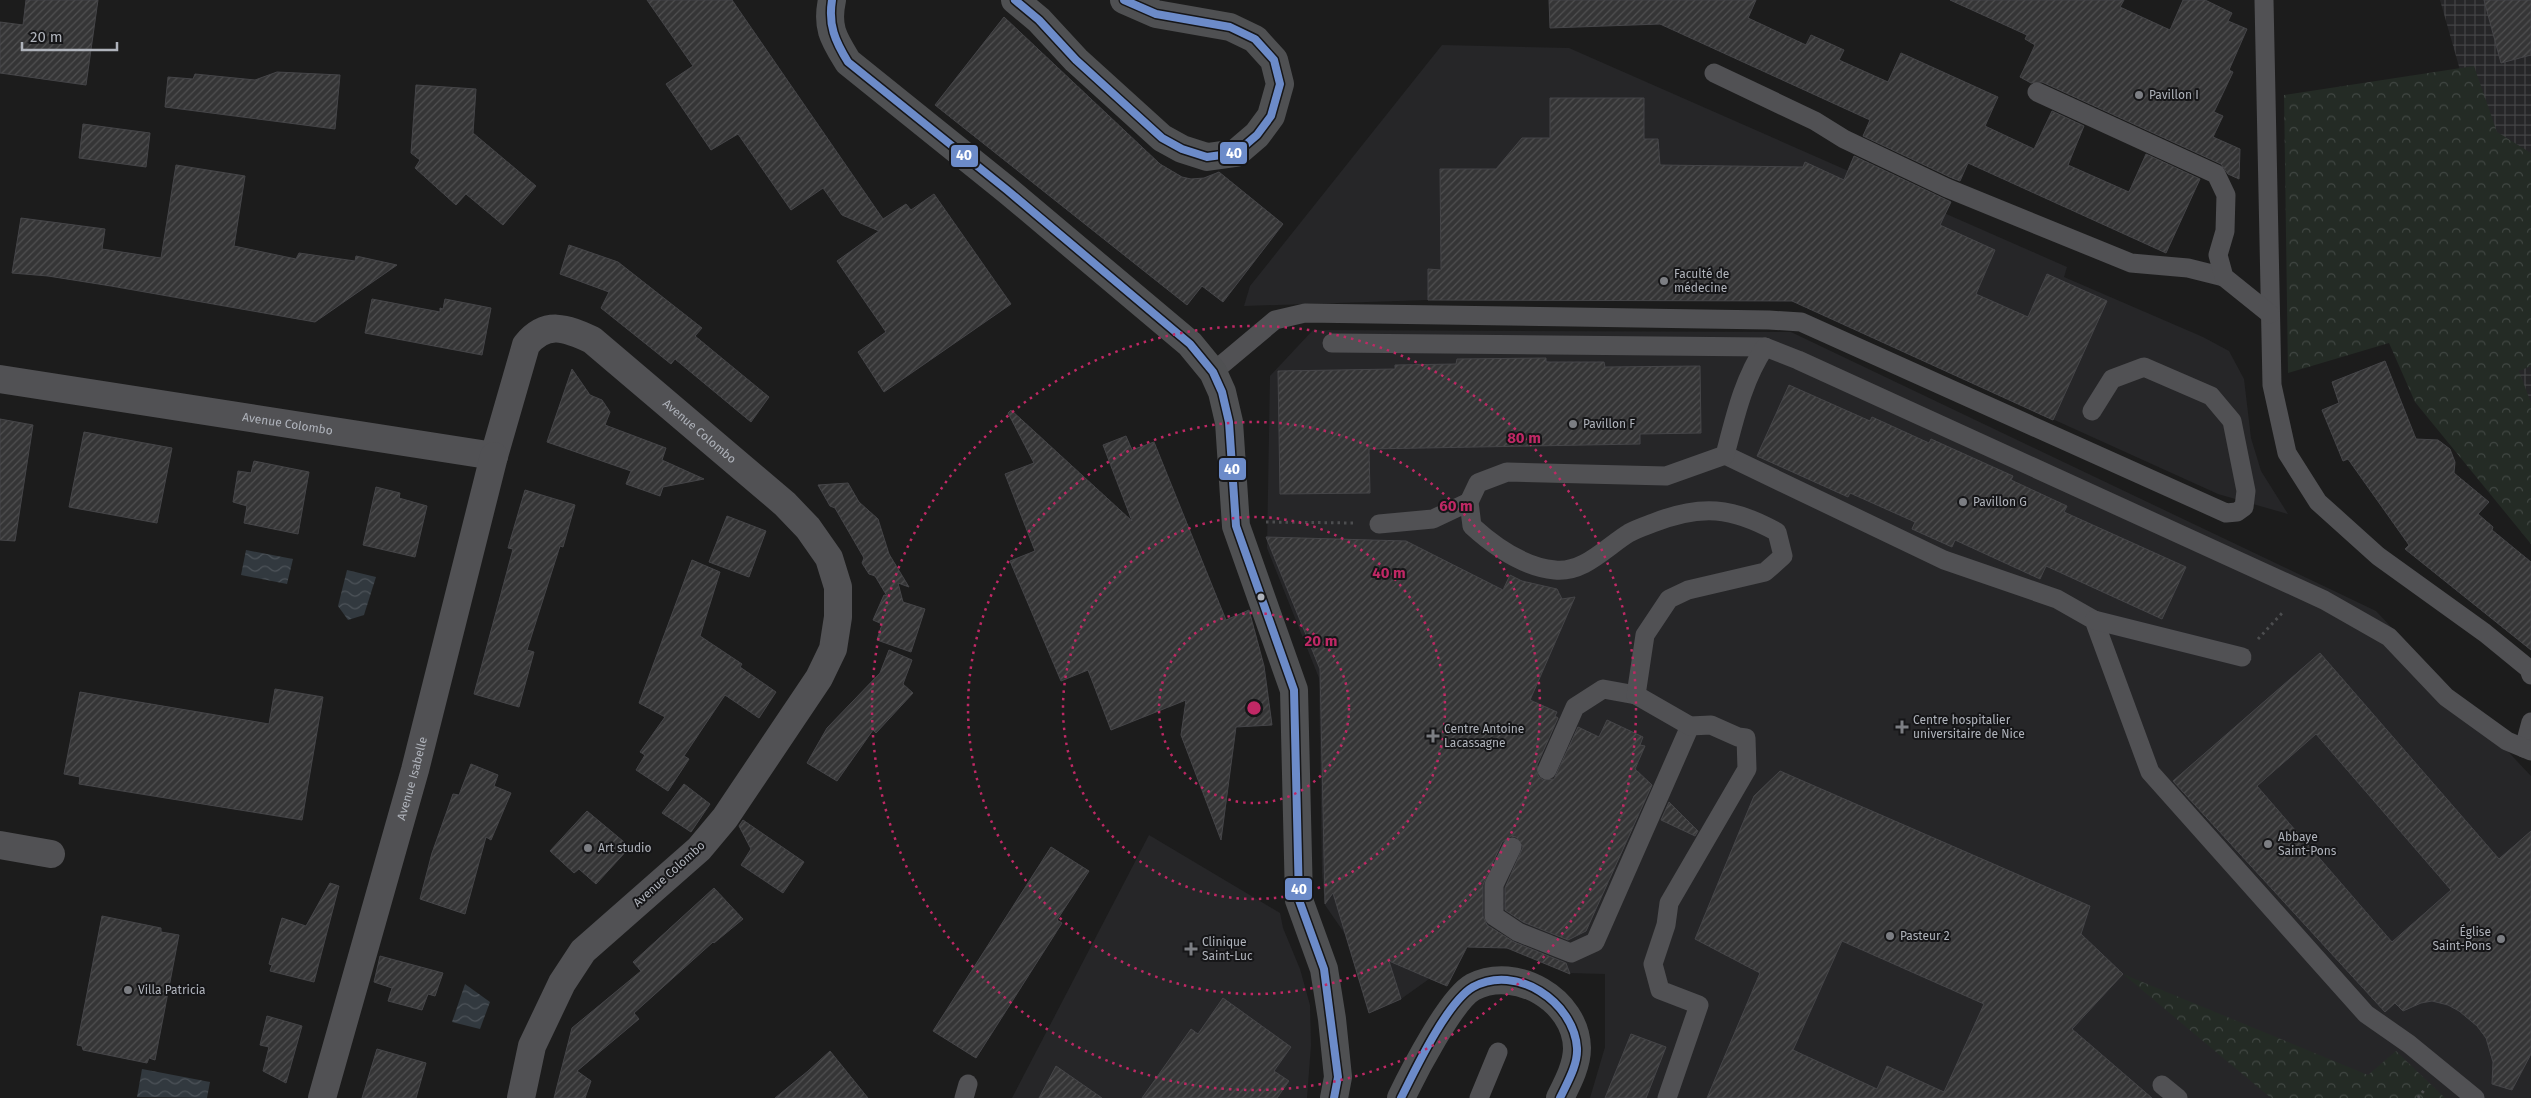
<svg xmlns="http://www.w3.org/2000/svg" width="2531" height="1098" viewBox="0 0 2531 1098" font-family="'Fira Sans',sans-serif">
<defs>
<pattern id="industrial-grid" width="8" height="8" patternUnits="userSpaceOnUse" patternTransform="scale(1.25)"><rect width="8" height="8" fill="#262628"/><path d="M0 4h8M4 0v8" fill="none" stroke="#434345"/></pattern>
<pattern id="forest-crowns" width="20" height="18" patternUnits="userSpaceOnUse" patternTransform="scale(1.25)"><rect width="20" height="18" fill="#242b25"/><path d="M2 6a3 3 0 1 1 6 0M12 15a3 3 0 1 1 6 0" fill="none" stroke="#414743"/></pattern>
<pattern id="water-waves" width="16" height="10" patternUnits="userSpaceOnUse" patternTransform="scale(1.25)"><rect width="16" height="10" fill="#32393f"/><path d="M0 5q4-4 8 0t8 0" fill="none" stroke="#4d5359"/></pattern>
<pattern id="building-hatch" width="6" height="6" patternUnits="userSpaceOnUse" patternTransform="scale(1.25)"><rect width="6" height="6" fill="#353536"/><path d="M-1 1l2-2M0 6l6-6M5 7l2-2" fill="none" stroke="#505051"/></pattern>
</defs>
<rect width="100%" height="100%" fill="#1c1c1c"/>
<g fill="#262628">
<polygon points="1442,45 1569,48 2067,267 2064,277 2203,337 2229,351 2244,379 2251,438 2261,471 2288,514 2218,494 1792,301 1428,300 1244,306 1250,286"/>
<polygon points="1313,330 1791,332 2376,611 2531,776 2531,1098 1590,1098 1605,1047 1605,974 1568,973 1508,948 1467,947 1447,986 1429,979 1401,999 1369,1013 1345,934 1325,905 1322,874 1319,678 1267,548 1270,376"/>
<polygon points="1149,835 1280,913 1283,928 1300,969 1310,1005 1311,1045 1307,1098 1012,1098"/>
</g>
<polygon fill="url(#industrial-grid)" points="2440,0 2531,0 2531,414 2500,338 2482,147"/>
<g fill="url(#forest-crowns)">
<polygon points="2474,66 2497,132 2531,153 2531,366 2519,371 2531,403 2531,544 2415,402 2389,343 2288,373 2284,95"/>
<polygon points="2123,974 2368,1075 2396,1051 2445,1098 2271,1098"/>
</g>
<g fill="url(#water-waves)">
<polygon points="246,550 293,559 287,584 241,575"/>
<polygon points="347,570 376,577 364,615 348,620 338,606"/>
<polygon points="465,984 490,1002 480,1029 452,1022"/>
<polygon points="142,1069 210,1082 207,1098 137,1097"/>
</g>
<g fill="url(#building-hatch)" stroke="#454548" fill-rule="evenodd">
<polygon points="26,0 98,0 86,85 0,73 0,22 23,25"/>
<polygon points="647,0 732,0 883,219 906,204 911,210 934,194 1011,304 884,392 858,352 886,332 837,261 879,231 842,215 823,188 791,210 738,134 711,150 666,84 693,66"/>
<polygon points="1549,0 1756,0 1748,18 1806,45 1811,35 1844,50 1839,60 1888,82 1901,53 1998,97 1985,126 2034,149 2052,111 2084,126 2068,165 2129,192 2146,154 2200,179 2166,253 1968,163 1960,181 1952,178 1863,136 1870,120 1660,24 1550,28"/>
<polygon points="1950,0 2124,0 2120,7 2170,30 2183,0 2205,0 2232,13 2228,21 2247,29 2229,70 2233,72 2214,112 2223,116 2213,137 2240,149 2239,179 2228,174 2221,164 2042,82 2031,83 2020,77 2035,45 2025,39 2027,35"/>
<polygon points="2484,0 2531,0 2531,55 2501,63"/>
<polygon points="1004,17 1160,164 1182,177 1191,179 1204,178 1219,172 1283,224 1223,302 1202,286 1187,305 935,105"/>
<polygon points="277,72 340,75 335,129 165,107 168,77 193,79 195,74 255,80"/>
<polygon points="416,85 476,89 473,133 536,186 503,225 466,194 456,205 415,168 420,160 411,153"/>
<polygon points="1550,98 1644,98 1644,139 1658,139 1660,165 1803,167 1805,162 1844,180 1854,156 1951,202 1940,225 1995,250 1976,294 2028,317 2047,274 2107,301 2053,420 1792,301 1428,300 1428,269 1441,270 1440,169 1496,169 1522,138 1550,138"/>
<polygon points="83,124 150,133 146,167 79,158"/>
<polygon points="176,165 245,176 234,246 296,259 299,253 355,261 356,256 397,265 315,322 111,286 48,276 12,273 21,218 105,229 102,249 161,258"/>
<polygon points="569,245 618,262 702,328 695,336 769,397 751,422 675,359 671,364 601,308 609,292 560,274"/>
<polygon points="372,299 440,312 440,308 443,309 445,299 491,308 482,355 365,333"/>
<polygon points="1546,358 1546,362 1604,362 1605,367 1700,366 1701,433 1640,434 1640,444 1369,449 1370,493 1280,494 1278,371 1395,369 1395,365 1456,364 1457,359"/>
<polygon points="2385,361 2416,439 2438,440 2450,449 2455,462 2454,473 2489,502 2478,514 2493,527 2492,530 2531,562 2531,650 2405,549 2409,545 2348,459 2343,461 2322,410 2339,403 2332,382"/>
<polygon points="572,369 590,395 602,400 610,412 605,425 666,448 662,460 704,479 663,487 660,496 626,484 631,471 547,442"/>
<polygon points="1789,385 1870,421 1872,417 1929,443 1931,439 2013,476 2011,480 2067,506 2064,512 2186,567 2162,619 2046,566 2040,579 1955,540 1952,547 1912,529 1915,522 1850,493 1848,497 1757,456"/>
<polygon points="1011,410 1132,521 1103,445 1126,436 1132,450 1154,442 1226,620 1249,610 1264,666 1272,725 1236,727 1221,840 1181,735 1186,700 1111,730 1088,670 1061,681 1010,561 1035,551 1005,474 1034,463 1008,413"/>
<polygon points="0,419 33,425 15,541 0,540"/>
<polygon points="84,432 172,448 157,523 69,507"/>
<polygon points="254,461 309,472 298,534 244,523 247,506 233,502 238,471 251,473"/>
<polygon points="848,483 859,502 878,519 889,554 909,587 898,583 903,602 925,609 911,652 877,640 882,624 873,620 884,595 887,596 875,576 869,574 862,563 864,558 835,508 830,506 818,485"/>
<polygon points="376,487 400,493 399,498 427,506 415,557 363,545"/>
<polygon points="525,490 575,505 563,547 560,546 527,650 534,652 519,707 474,694 513,549 508,548"/>
<polygon points="727,516 766,531 749,577 709,562"/>
<polygon points="1266,537 1406,541 1503,590 1510,575 1522,581 1557,589 1562,599 1575,597 1530,700 1557,712 1555,716 1558,718 1537,765 1538,776 1543,780 1554,779 1578,727 1599,737 1607,720 1643,737 1640,745 1645,746 1635,769 1652,785 1586,931 1568,940 1523,922 1505,910 1505,888 1523,847 1516,837 1511,836 1502,842 1483,885 1483,916 1487,925 1514,942 1566,963 1570,974 1507,948 1467,947 1447,986 1389,961 1401,999 1369,1013 1333,893 1325,904 1320,669"/>
<polygon points="692,560 720,572 700,636 742,664 740,667 776,692 759,718 725,695 684,756 689,759 668,791 636,770 645,755 640,752 665,717 639,703"/>
<polygon points="889,650 912,660 903,684 913,693 876,733 873,730 837,781 807,763 827,728 880,673"/>
<path d="M2320,653L2499,859L2531,831V1054L2512,1090L2492,1084L2493,1062L2486,1038L2477,1026L2459,1011L2448,1005L2432,1001L2421,1003L2403,1011L2395,1003L2385,1012L2173,781ZM2316,734L2451,890L2392,942L2257,786Z"/>
<polygon points="275,689 323,697 302,820 79,784 80,777 64,774 80,692 269,724"/>
<polygon points="471,764 498,775 494,786 511,793 491,840 486,837 465,914 420,899 432,853 453,794 459,795"/>
<path d="M1780,771L2090,906L2081,934L2123,974L2072,1029L2152,1098H1707L1760,973L1695,939L1754,796ZM1842,941L1984,1004L1944,1092L1887,1066L1877,1089L1793,1050Z"/>
<polygon points="684,784 710,804 691,832 662,813"/>
<polygon points="1669,802 1698,831 1695,836 1661,820"/>
<polygon points="587,811 630,847 596,884 579,869 574,873 550,851"/>
<polygon points="743,820 804,862 783,893 741,865 751,849 739,826"/>
<polygon points="1051,847 1089,871 1057,920 1062,923 976,1058 933,1031"/>
<polygon points="330,883 339,886 314,982 270,971 272,965 269,964 282,918 306,926"/>
<polygon points="714,888 743,919 714,943 713,942 634,1013 639,1019 577,1071 591,1081 585,1098 554,1098 572,1028 641,971 633,962"/>
<polygon points="102,916 161,928 161,932 179,935 155,1060 149,1058 147,1063 83,1050 82,1046 77,1045"/>
<polygon points="380,956 443,973 435,996 428,994 422,1010 388,1001 392,988 374,982"/>
<polygon points="1223,998 1291,1047 1274,1071 1289,1081 1277,1098 1142,1098 1191,1029 1198,1034"/>
<polygon points="267,1016 302,1026 286,1083 263,1071 269,1047 260,1045"/>
<polygon points="1631,1034 1666,1047 1646,1098 1605,1098"/>
<polygon points="377,1049 426,1063 416,1098 362,1098"/>
<polygon points="830,1051 868,1098 775,1098 808,1071"/>
<polygon points="1056,1066 1102,1098 1039,1098"/>
</g>
<g fill="none" stroke-linecap="round" stroke-linejoin="round">
<g stroke="#4c4d4f" stroke-width="3" stroke-dasharray="2.5 4" stroke-linecap="butt">
<polyline points="1266,522 1354,523"/>
<polyline points="2258,639 2284,611"/>
<polyline points="2418,1098 2425,1089"/>
</g>
<g stroke="#515154" stroke-width="19">
<polyline points="2264,0 2272,385 2287,453 2318,502 2378,556 2485,633 2529,669 2531,675"/>
<polyline points="1714,73 1815,121 1844,139 1947,188 2131,263 2188,268 2224,277"/>
<polyline points="2037,92 2216,174 2226,195 2225,231 2218,255 2224,277 2270,314"/>
<polyline points="1332,343 1765,347"/>
<polyline points="1213,372 1275,320 1305,313 1769,320 1801,322 2226,513 2237,512 2244,507 2246,491 2232,421 2211,396 2144,367 2112,379 2092,411"/>
<polyline points="1725,455 1944,560 2057,599 2094,620 2150,772 2366,1014 2409,1044 2475,1098"/>
<polyline points="1379,524 1433,519 1469,502"/>
<polyline points="2094,620 2242,657"/>
<polyline points="2524,748 2531,722"/>
<polyline points="1547,770 1575,707 1603,689 1636,695"/>
<polyline points="1512,847 1494,885 1494,916 1518,932 1571,953 1595,942 1690,726"/>
<polyline points="2162,1085 2178,1098"/>
<polyline points="964,1098 968,1084"/>
<polyline points="1479,1098 1498,1052"/>
<path d="M1667,1098L1699,1005L1660,990L1653,964L1666,925L1669,903L1747,769L1746,738L1738,737L1711,725L1690,726L1636,695L1645,635L1669,599L1688,590L1765,572L1783,556L1777,532C1732,507 1701,504 1653,523C1645,526 1636,529 1629,533C1606,547 1584,573 1555,570C1523,567 1495,547 1472,526L1469,502L1478,483L1507,472L1666,476L1725,455C1735,417 1743,380 1765,347L1798,360L2324,600L2389,637L2446,697L2507,741L2531,751"/>
</g>
<g stroke="#515154" stroke-width="28">
<path id="s1" d="M0,379L494,456L526,345C546,320 566,328 592,340L785,504L808,528L829,558L838,587V617L833,649L819,678L725,818L699,849L583,951L562,983L532,1046L521,1098"/>
<polyline points="0,845 51,854"/>
<path id="s2" d="M322,1098L415,770L494,456"/>
</g>
<g stroke="#4f5052" stroke-width="28">
<path d="M832,0C826,28 834,39 848,62L1007,190L1190,344L1213,372L1222,392L1229,422L1236,526L1294,690L1299,900L1324,969L1332,1019L1338,1077L1334,1098"/>
<polyline points="1015,0 1039,20 1076,60 1162,138 1182,149 1207,157 1236,153 1257,135 1271,116 1280,84 1274,60 1255,39 1230,27 1156,14 1124,0"/>
<path d="M1401,1098C1413,1073 1451,999 1473,987C1516,965 1576,1000 1577,1048C1577,1065 1568,1082 1560,1098"/>
</g>
<defs>
<g id="bus-1">
<path d="M832,0C828,25 835,41 848,62L1007,190L1190,344L1213,372L1222,392L1229,422L1236,526L1294,690L1299,900L1324,969L1338,1077L1334,1098"/>
<polyline points="1015,0 1039,20 1076,60 1162,138 1182,149 1207,157 1236,153 1257,135 1271,116 1280,84 1274,60 1255,39 1230,27 1156,14 1124,0"/>
<path d="M1401,1098C1415,1070 1447,1002 1473,987C1516,963 1574,1002 1577,1048C1578,1065 1567,1083 1560,1098"/>
</g>
</defs>
<use href="#bus-1" stroke="#161618" stroke-width="11"/>
<use href="#bus-1" stroke="#6c8bc9" stroke-width="8"/>
</g>
<g fill="none" stroke="#c02865" stroke-width="2.5" stroke-dasharray="2.5 5">
<circle cx="1254" cy="708" r="95"/>
<circle cx="1254" cy="708" r="191"/>
<circle cx="1254" cy="708" r="286"/>
<circle cx="1254" cy="708" r="382"/>
</g>
<g fill="#7c7e83" stroke="#161618" stroke-width="2">
<circle cx="2139" cy="95" r="5"/>
<circle cx="1664" cy="281" r="5"/>
<circle cx="1573" cy="424" r="5"/>
<circle cx="1963" cy="502" r="5"/>
<path d="M1899.5 719.5h5v5h5v5h-5v5h-5v-5h-5v-5h5z"/>
<path d="M1430.5 728.5h5v5h5v5h-5v5h-5v-5h-5v-5h5z"/>
<circle cx="2268" cy="844" r="5"/>
<circle cx="588" cy="848" r="5"/>
<circle cx="1890" cy="936" r="5"/>
<circle cx="2501" cy="939" r="5"/>
<path d="M1188.5 941.5h5v5h5v5h-5v5h-5v-5h-5v-5h5z"/>
<circle cx="128" cy="990" r="5"/>
</g>
<circle fill="#afb3bb" stroke="#161618" stroke-width="2" cx="1261" cy="597" r="4.5"/>
<g text-anchor="middle" dominant-baseline="central" stroke-width="4" stroke-linejoin="round" paint-order="stroke">
<g font-size="12" fill="#afb3bb" stroke="#161618" text-anchor="start">
<text x="2149" y="95">Pavillon I</text>
<text x="1674" y="274">Faculté de<tspan x="1674" dy="14">médecine</tspan></text>
<text x="1583" y="424">Pavillon F</text>
<text x="1973" y="502">Pavillon G</text>
<text x="1913" y="720">Centre hospitalier<tspan x="1913" dy="14">universitaire de Nice</tspan></text>
<text x="1444" y="729">Centre Antoine<tspan x="1444" dy="14">Lacassagne</tspan></text>
<text x="2278" y="837">Abbaye<tspan x="2278" dy="14">Saint-Pons</tspan></text>
<text x="598" y="848">Art studio</text>
<text x="2491" y="932" text-anchor="end">Église<tspan x="2491" dy="14">Saint-Pons</tspan></text>
<text x="1900" y="936">Pasteur 2</text>
<text x="1202" y="942">Clinique<tspan x="1202" dy="14">Saint-Luc</tspan></text>
<text x="138" y="990">Villa Patricia</text>
</g>
<g font-size="12" fill="#afb3bb" stroke="#161618">
<text stroke="none"><textPath href="#s1" startOffset="291">Avenue Colombo</textPath></text>
<text stroke="none"><textPath href="#s1" startOffset="830">Avenue Colombo</textPath></text>
<text stroke="none"><textPath href="#s2" startOffset="332">Avenue Isabelle</textPath></text>
<text transform="translate(669 874) rotate(-42)">Avenue Colombo</text>
</g>
</g>
<circle cx="1254" cy="708" r="8" fill="#c02865" stroke="#161618" stroke-width="2.5"/>
<g font-size="15" text-anchor="middle" font-weight="bold" fill="#c02865" stroke="#161618" stroke-width="4" stroke-linejoin="round" paint-order="stroke">
<text x="1524" y="443">80 m</text>
<text x="1456" y="511">60 m</text>
<text x="1389" y="578">40 m</text>
<text x="1321" y="646">20 m</text>
</g>
<g stroke="#161618" stroke-width="2">
<rect x="1219" y="141" width="29" height="24" rx="5" fill="#6c8bc9"/>
<rect x="950" y="144" width="29" height="24" rx="5" fill="#6c8bc9"/>
<rect x="1218" y="457" width="29" height="24" rx="5" fill="#6c8bc9"/>
<rect x="1284" y="877" width="29" height="24" rx="5" fill="#6c8bc9"/>
</g>
<g font-size="14" text-anchor="middle" font-weight="bold" fill="#fff">
<text x="1234" y="158">40</text>
<text x="964" y="160">40</text>
<text x="1232" y="474">40</text>
<text x="1299" y="894">40</text>
</g>
<path d="M22 42v8h95v-8" fill="none" stroke="#afb3bb" stroke-width="2.5"/>
<text x="30" y="42" font-size="15" fill="#afb3bb" stroke="#161618" stroke-width="4" paint-order="stroke">20 m</text>
</svg>
